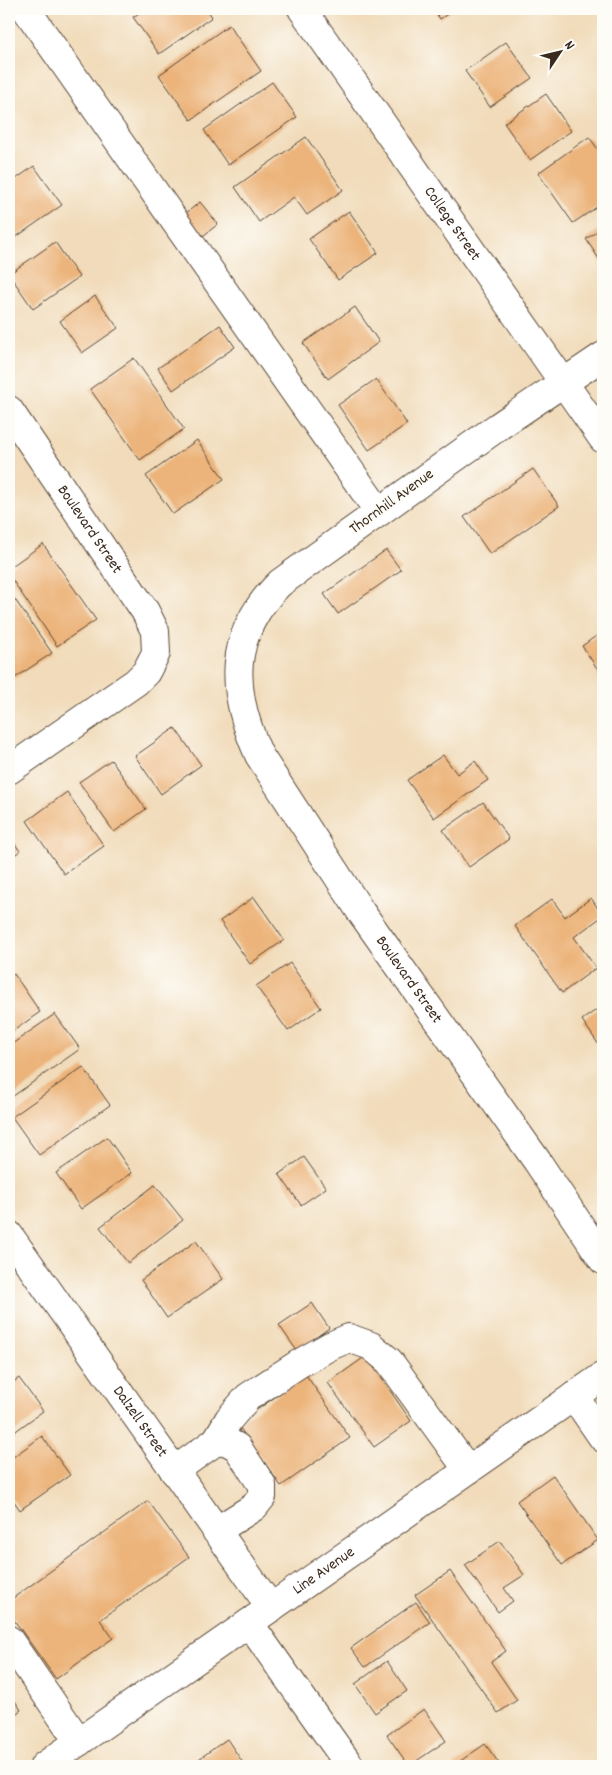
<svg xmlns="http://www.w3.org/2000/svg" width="612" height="1775" viewBox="0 0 612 1775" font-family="Dekko,sans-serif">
<rect width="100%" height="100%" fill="#fdfcf7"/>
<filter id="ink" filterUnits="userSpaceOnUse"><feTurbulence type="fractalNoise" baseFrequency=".02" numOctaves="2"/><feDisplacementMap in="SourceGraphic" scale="10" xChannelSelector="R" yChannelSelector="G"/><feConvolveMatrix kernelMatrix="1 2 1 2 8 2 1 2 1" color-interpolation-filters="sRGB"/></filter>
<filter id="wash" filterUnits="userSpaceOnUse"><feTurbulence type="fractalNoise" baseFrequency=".0096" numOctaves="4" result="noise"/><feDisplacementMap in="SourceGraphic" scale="20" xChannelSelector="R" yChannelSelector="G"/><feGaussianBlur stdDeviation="1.12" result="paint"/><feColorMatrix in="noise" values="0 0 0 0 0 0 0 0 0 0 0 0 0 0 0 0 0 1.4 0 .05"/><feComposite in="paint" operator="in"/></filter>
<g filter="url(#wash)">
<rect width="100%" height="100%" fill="#f1dbba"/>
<g id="blocks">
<g fill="#ecb47a">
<polygon points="145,9 207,9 212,17 159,54 133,17"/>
<polygon points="433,9 455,9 440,19"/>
<polygon points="229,25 261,71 191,120 159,75"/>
<polygon points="506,42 532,78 490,107 465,71"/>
<polygon points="272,82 297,117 228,165 204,130"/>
<polygon points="546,94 571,131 530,160 504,123"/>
<polygon points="306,137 343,190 307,215 294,197 259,222 235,187"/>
<polygon points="589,137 603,156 603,203 573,223 538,173"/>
<polygon points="34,166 62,205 9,242 9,184"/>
<polygon points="200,202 218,224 203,236 185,214"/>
<polygon points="349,211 378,253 338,280 309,239"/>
<polygon points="603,227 603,265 586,239"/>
<polygon points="55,242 79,277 33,309 9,274"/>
<polygon points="95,296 118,328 82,353 60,321"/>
<polygon points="355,307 379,342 328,379 303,343"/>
<polygon points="220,325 235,347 173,390 158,368"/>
<polygon points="134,358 184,429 140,460 90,389"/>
<polygon points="376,379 407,424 369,450 338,405"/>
<polygon points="197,440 224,479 173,514 146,476"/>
<polygon points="533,469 559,506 490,554 464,517"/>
<polygon points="43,544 96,620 57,646 9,575 9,568"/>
<polygon points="386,550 401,570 338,614 324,594"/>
<polygon points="9,591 52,653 15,678 9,669"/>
<polygon points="603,631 603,677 582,646"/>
<polygon points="175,728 201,765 161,794 135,756"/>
<polygon points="443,755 457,774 475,761 488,780 434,818 407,780"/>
<polygon points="111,760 146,809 114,832 79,782"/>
<polygon points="67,792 104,846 64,874 27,821"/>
<polygon points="483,802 509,839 469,867 443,830"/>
<polygon points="9,836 20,851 9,859"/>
<polygon points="254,897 284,940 250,964 220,921"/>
<polygon points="591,898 603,916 574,937 596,968 562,993 515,926 552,899 565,917"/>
<polygon points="290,963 321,1008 288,1031 256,986"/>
<polygon points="14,974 40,1012 9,1034 9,978"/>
<polygon points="603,1005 603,1051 582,1020"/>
<polygon points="55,1014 80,1049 9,1099 9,1046"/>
<polygon points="83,1067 110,1105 39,1155 12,1117"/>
<polygon points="107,1137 132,1173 81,1209 56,1173"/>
<polygon points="304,1157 326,1188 301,1205 279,1174"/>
<polygon points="155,1185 183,1220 128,1263 100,1227"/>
<polygon points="196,1241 223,1279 167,1318 141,1280"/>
<polygon points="312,1303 329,1328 297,1351 279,1325"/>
<polygon points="366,1356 411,1421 374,1447 328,1383"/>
<polygon points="306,1375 350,1438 281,1486 237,1424"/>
<polygon points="19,1378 43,1411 9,1436 9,1385"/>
<polygon points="42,1436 70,1475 20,1510 9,1494 9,1460"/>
<polygon points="553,1475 598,1540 562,1565 517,1501"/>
<polygon points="148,1501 189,1557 100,1620 113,1638 56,1679 9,1613 9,1601"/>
<polygon points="500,1541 524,1575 504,1588 513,1601 498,1612 465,1565"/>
<polygon points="450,1571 506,1651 491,1662 517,1700 498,1713 415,1595"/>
<polygon points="416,1602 430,1622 365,1667 351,1648"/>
<polygon points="387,1661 407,1691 375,1713 355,1684"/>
<polygon points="9,1692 21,1710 9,1719"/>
<polygon points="424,1709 446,1741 409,1766 387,1735"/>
<polygon points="227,1739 245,1766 189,1766"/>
<polygon points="485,1744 501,1766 453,1766"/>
</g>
</g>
</g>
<g filter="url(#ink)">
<use href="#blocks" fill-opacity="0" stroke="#564535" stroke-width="1"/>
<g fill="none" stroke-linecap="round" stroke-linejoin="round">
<defs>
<g id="minor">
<polyline points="26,9 379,512"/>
<path id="s1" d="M302,9L603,439"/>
<path id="s2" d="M603,356L499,426L280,583C227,635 230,691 259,755L361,912L537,1161L603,1260"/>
<path id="s3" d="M9,410L145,611L155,631L156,653L146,672L136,682L9,770"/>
<path id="s4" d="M9,1235L271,1608"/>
<polyline points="574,1396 603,1438"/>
<polyline points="216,1441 229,1419 248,1397 300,1363 330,1346 349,1338 371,1346 389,1361 468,1470"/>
<polyline points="174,1471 216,1441 224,1440 237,1447 262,1485 262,1497 254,1507 216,1531"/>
<polyline points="249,1623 350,1766"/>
<polyline points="9,1640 79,1742"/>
</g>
<g id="major">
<path id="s5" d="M44,1766L603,1376"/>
</g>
</defs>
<use href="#minor" stroke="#564535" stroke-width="30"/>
<use href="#major" stroke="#564535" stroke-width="30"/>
<use href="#minor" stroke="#fff" stroke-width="28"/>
<use href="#major" stroke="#fff" stroke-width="28"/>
</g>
</g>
<g text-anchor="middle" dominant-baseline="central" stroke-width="4" stroke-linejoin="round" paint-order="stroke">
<g font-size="16" fill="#3b2a1e" stroke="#fdfcf7">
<text stroke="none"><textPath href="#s1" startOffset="262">College Street</textPath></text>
<text transform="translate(392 502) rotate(-36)">Thornhill Avenue</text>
<text stroke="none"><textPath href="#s3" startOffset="144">Boulevard Street</textPath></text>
<text stroke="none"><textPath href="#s2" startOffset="852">Boulevard Street</textPath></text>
<text stroke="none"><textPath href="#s4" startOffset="228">Dalzell Street</textPath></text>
<text stroke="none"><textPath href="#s5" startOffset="341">Line Avenue</textPath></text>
</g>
</g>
<rect width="612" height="1775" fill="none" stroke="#fdfcf7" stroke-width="30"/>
<g transform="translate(560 52) rotate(55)" stroke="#fdfcf7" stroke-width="4" paint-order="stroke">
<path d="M0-4L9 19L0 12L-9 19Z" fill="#3b2a1e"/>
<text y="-8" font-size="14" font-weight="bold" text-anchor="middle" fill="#3b2a1e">N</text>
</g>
</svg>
